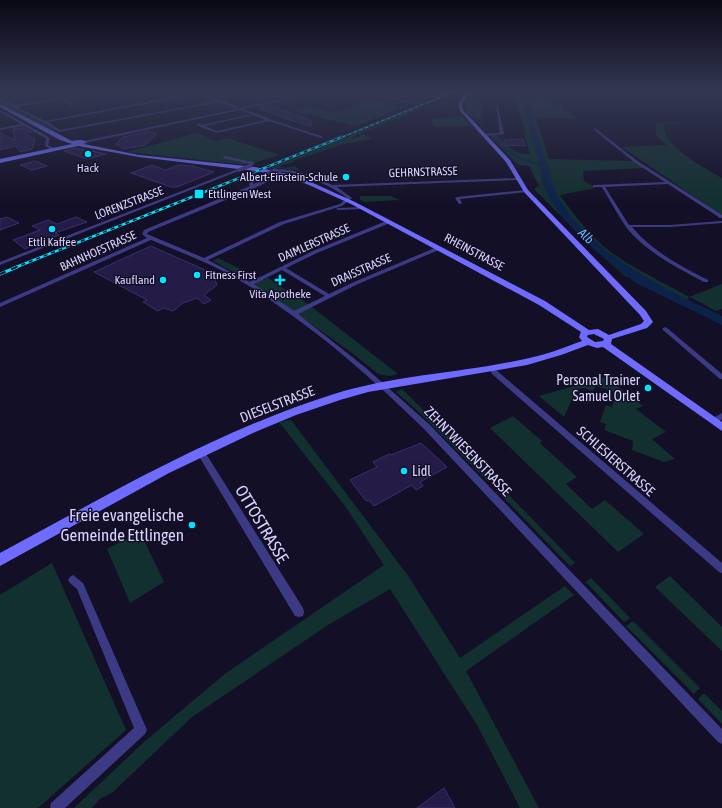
<svg xmlns="http://www.w3.org/2000/svg" width="722" height="808" viewBox="0 0 722 808" font-family="'Asap Condensed',sans-serif">
<rect width="100%" height="100%" fill="#130f26"/>
<g fill="#12302f">
<path d="M473,91H536L579,119L536,118L549,159L633,161L644,168L583,171L584,181L596,188L560,195C573,213 586,231 602,245C628,267 660,280 689,297L722,284V309L716,311L690,297L685,301L639,278L626,277L592,247L534,189L539,186L529,166L518,165L489,135H496C507,145 514,155 530,154L524,134H526L528,139L514,94L471,93Z"/>
<path d="M469,97L483,102L481,103L483,122L476,117H471C464,109 464,106 469,97Z"/>
<polygon points="0,100 43,122 57,132 54,133 0,104"/>
<polygon points="367,100 405,107 355,126 317,117 352,107"/>
<path d="M310,106L330,113C316,117 306,115 293,110Z"/>
<polygon points="416,109 420,109 352,137 353,139 363,134 372,139 340,145 295,160 293,162 279,166 286,168 295,166 301,171 281,168 268,169"/>
<polygon points="462,116 471,126 435,127 430,119"/>
<path d="M679,122L681,123L665,124C658,144 707,169 722,178V216L622,147L667,145L656,135V123Z"/>
<polygon points="196,133 216,141 228,138 280,155 246,165 128,152"/>
<polygon points="360,196 391,196 399,200 365,202 360,200"/>
<polygon points="218,258 263,280 268,278 308,304 398,374 390,376 378,374 355,355 253,283 213,261"/>
<polygon points="606,377 643,406 636,409 666,432 652,439 675,459 664,462 632,450 633,441 604,430 606,424 600,422 606,405 612,407 617,393 596,386 593,391 583,388 576,390 564,417 539,396"/>
<polygon points="402,389 492,478 487,481 421,414 396,392"/>
<polygon points="513,416 542,441 540,443 577,477 566,484 592,509 605,500 644,534 618,552 490,428"/>
<polygon points="291,420 409,577 460,658 565,586 574,595 466,671 539,808 520,808 477,725 390,589 328,625 192,717 113,792 100,799 92,808 74,808 145,741 226,673 384,565 345,506 279,422"/>
<polygon points="504,490 575,563 570,566 499,493"/>
<polygon points="140,532 164,582 130,603 107,549"/>
<polygon points="52,563 126,730 38,808 0,808 0,595"/>
<polygon points="670,576 722,627 722,651 655,587"/>
<polygon points="591,578 630,618 624,622 586,582"/>
<polygon points="633,621 700,688 694,694 626,626"/>
<polygon points="704,693 722,711 722,724 698,699"/>
</g>
<g fill="none" stroke-linecap="round" stroke-linejoin="round">
<polyline stroke="#0c2248" stroke-width="1" points="447,91 452,96 474,102 475,104 470,112 494,138"/>
<path stroke="#0c2248" stroke-width="1.5" d="M493,137C509,155 521,159 544,166"/>
<path fill="#0c2248" fill-rule="evenodd" d="M523,91H529C530,102 531,114 534,124C538,138 543,151 548,165C551,177 553,188 559,199C595,257 663,288 722,316V325L636,283L592,248L562,217L550,199L542,182L540,166L527,123Z"/>
</g>
<g fill="#241b47" stroke="#3b2d73">
<polygon points="271,105 312,121 311,126 287,119 258,108"/>
<polygon points="24,128 32,132 25,133 35,140 32,149 20,152 16,146 0,150 0,132 15,141 13,129"/>
<polygon points="149,131 156,134 146,145 124,149 116,144 123,137"/>
<polygon points="523,139 525,146 504,145 504,140"/>
<polygon points="75,148 87,150 106,154 87,159 64,151"/>
<polygon points="35,161 47,166 32,170 20,165"/>
<polygon points="152,165 165,170 179,165 192,166 214,172 177,187 171,187 131,173"/>
<polygon points="7,217 19,223 0,230 0,219"/>
<polygon points="76,217 87,222 55,233 59,235 32,246 25,249 13,240 40,230 32,226 48,220 57,224"/>
<polygon points="151,246 221,277 215,280 217,285 204,295 211,300 204,304 197,298 183,303 173,311 163,308 158,311 143,302 147,300 94,272"/>
<polygon points="421,443 447,467 420,482 423,486 416,490 412,485 374,506 369,500 366,501 350,480 377,467 373,462 389,454 391,455"/>
<polygon points="444,788 455,808 417,808"/>
</g>
<g fill="none" stroke-linecap="round" stroke-linejoin="round">
<g fill="#3d3a85" fill-rule="evenodd">
<polygon points="4,91 10,91 0,94 0,92"/>
<path d="M50,91H53L63,98L102,91H110L65,99L73,104L72,106L62,99L17,107L45,121L204,91H211L202,93L240,108L293,97L277,91H281L294,95V96L318,91H324L243,109L281,123L324,137L321,138L269,121L217,133L200,127L197,124L198,123L202,125L251,114L240,110L85,143L84,141L237,109L219,102L59,132L44,123L0,100V98L14,105L60,98ZM199,94L217,101L60,130L48,122ZM253,115L266,120L217,131L205,126Z"/>
<polygon points="141,91 145,91 145,92 144,93"/>
<polygon points="363,91 397,98 414,91 418,91 400,99 419,103 418,104 357,91"/>
<polygon points="498,104 500,105 498,107 504,134 484,136 485,134 500,133 496,107"/>
<polygon points="0,110 47,136 50,139 48,145 54,148 54,150 52,150 45,146 46,139 45,138 24,126 0,130 0,128 21,124 0,112"/>
<path d="M595,128L636,160L722,215V218H720L668,184L605,187L629,225H670L722,221V223L670,227H632C652,251 680,266 708,280V282H704C676,267 646,252 626,227C617,214 610,200 602,187H593V185H594L665,182L634,162L594,130Z"/>
<polygon points="224,156 253,162 255,163 250,167 248,166 250,164 223,158"/>
<polygon points="238,169 241,170 0,265 0,262"/>
<path d="M275,169C295,169 315,176 332,185L518,178L519,179L517,180L337,187L352,198L342,206L284,224L208,260L250,282L313,251L386,221H390V223L317,253L286,268L329,294L354,282L437,247H441V249L358,284L298,314L366,368L430,425L722,729V744L718,742L424,429C382,388 338,348 290,314C273,302 256,289 237,279C210,263 180,252 151,240L0,307V303L147,238L142,234L144,230L250,186L249,185L251,180L265,173L268,174L254,182L253,184L272,177L275,178L257,187L148,232L147,234L204,258L280,222L340,204L347,198C341,193 335,190 328,186C308,176 297,173 274,171L273,170ZM282,270L325,296L294,311L254,284Z"/>
<polygon points="526,190 527,190 527,192 460,199 462,203 460,204 459,204 455,198 457,197"/>
<polygon points="363,207 364,208 362,209 338,210 336,209 338,208"/>
<polygon points="665,327 667,328 722,374 722,379 720,379 663,330 662,329"/>
<polygon points="492,370 496,370 722,563 722,573 719,572 492,374 491,372"/>
<polygon points="722,413 722,419 717,423 711,423 710,421 711,419"/>
<polygon points="200,448 203,449 303,608 304,612 303,616 299,617 295,616 197,453 196,451 197,449"/>
<polygon points="73,575 83,583 147,730 145,734 65,808 50,808 51,803 134,728 77,589 70,583 68,580 70,577"/>
</g>
<path fill="#6f6bff" fill-rule="evenodd" d="M467,91H471L462,104L463,110L510,160L528,190L646,311L653,322L647,328L612,339L611,344L722,422V431L603,347L597,348L588,345L561,355L527,365L368,392L340,400L296,415L253,433L169,473L0,566V553C108,495 216,431 334,394C396,375 462,373 525,359C545,355 563,348 582,341L579,337L581,332L539,305L351,204L309,185L285,176L255,171L139,157L78,146L0,163V159L72,144L60,140L0,107V104L72,141C77,140 83,139 87,142L84,144L139,155L255,167L288,174L313,183L355,202L545,301L589,330L598,329L609,335L641,324L644,321L640,315L524,192L506,162L460,111L458,104ZM594,334L604,339L603,341L595,342L587,337L588,335Z"/>
<defs>
<polyline id="rail-far2" points="340,138 456,91"/>
<polyline id="rail-far1" points="14,268 342,137"/>
<polyline id="rail" points="0,274 17,267"/>
</defs>
<use href="#rail-far2" stroke="#00e5ff" stroke-width="1.5"/>
<use href="#rail-far1" stroke="#00e5ff" stroke-width="2.5"/>
<use href="#rail" stroke="#00e5ff" stroke-width="3"/>
<use href="#rail-far2" stroke="#130f26" stroke-width="1" stroke-dasharray="3" stroke-linecap="butt"/>
<use href="#rail-far1" stroke="#130f26" stroke-width="1.5" stroke-dasharray="4" stroke-linecap="butt"/>
<use href="#rail" stroke="#130f26" stroke-width="2" stroke-dasharray="6" stroke-linecap="butt"/>
<g stroke="#3d3a85" stroke-width="3.5">
<polyline points="239,170 250,166"/>
<polyline points="266,174 275,170"/>
</g>
</g>
<linearGradient id="sky" x2="0" y2="1"><stop stop-color="#0a0815"/><stop offset="0.45" stop-color="#333752"/><stop offset="1" stop-color="#333752" stop-opacity="0"/></linearGradient>
<rect width="722" height="204" fill="url(#sky)"/>
<g fill="#00e5ff" stroke="#130f26" stroke-width="1.5">
<circle cx="88" cy="154" r="4"/>
<circle cx="346" cy="177" r="4"/>
<rect x="194" y="189" width="10" height="10" rx="2"/>
<circle cx="52" cy="229" r="4"/>
<circle cx="197" cy="275" r="4"/>
<circle cx="163" cy="280" r="4"/>
<path d="M278 274h4v4h4v4h-4v4h-4v-4h-4v-4h4z"/>
<circle cx="648" cy="388" r="4"/>
<circle cx="404" cy="471" r="4"/>
<circle cx="192" cy="525" r="4"/>
</g>
<g text-anchor="middle" dominant-baseline="central" stroke-width="3" stroke-linejoin="round" paint-order="stroke">
<g font-size="12" fill="#d9d4ff" stroke="#130f26">
<text x="88" y="168">Hack</text>
<text x="338" y="177" text-anchor="end">Albert-Einstein-Schule</text>
<text x="208" y="194" text-anchor="start">Ettlingen West</text>
<text x="52" y="242">Ettli Kaffee</text>
<text x="205" y="275" text-anchor="start">Fitness First</text>
<text x="155" y="280" text-anchor="end">Kaufland</text>
<text x="280" y="294">Vita Apotheke</text>
</g>
<g font-size="12" fill="#d9d4ff" stroke="#130f26">
<text transform="translate(423 172) rotate(-2)">GEHRNSTRASSE</text>
<text transform="translate(129 203) rotate(-21)">LORENZSTRASSE</text>
<text transform="translate(314 243) rotate(-24)">DAIMLERSTRASSE</text>
<text transform="translate(98 251) rotate(-24)">BAHNHOFSTRASSE</text>
<text transform="translate(474 252) rotate(28)">RHEINSTRASSE</text>
<text transform="translate(361 270) rotate(-24)">DRAISSTRASSE</text>
</g>
<g font-size="13" font-style="italic" fill="#62b6ff" stroke="#130f26">
<text transform="translate(586 236) rotate(44)">Alb</text>
</g>
<g font-size="14" fill="#d9d4ff" stroke="#130f26" text-anchor="end">
<text x="640" y="380">Personal Trainer<tspan x="640" dy="16">Samuel Orlet</tspan></text>
<text x="412" y="471" text-anchor="start">Lidl</text>
</g>
<g font-size="14" fill="#d9d4ff" stroke="#130f26">
<text transform="translate(277 404) rotate(-21)">DIESELSTRASSE</text>
<text transform="translate(468 451) rotate(46)">ZEHNTWIESENSTRASSE</text>
<text transform="translate(616 461) rotate(41)">SCHLESIERSTRASSE</text>
</g>
<g font-size="17" fill="#d9d4ff" stroke="#130f26" text-anchor="end">
<text x="184" y="515">Freie evangelische<tspan x="184" dy="20">Gemeinde Ettlingen</tspan></text>
</g>
<g font-size="17" fill="#d9d4ff" stroke="#130f26">
<text transform="translate(262 524) rotate(59)">OTTOSTRASSE</text>
</g>
</g>
</svg>
